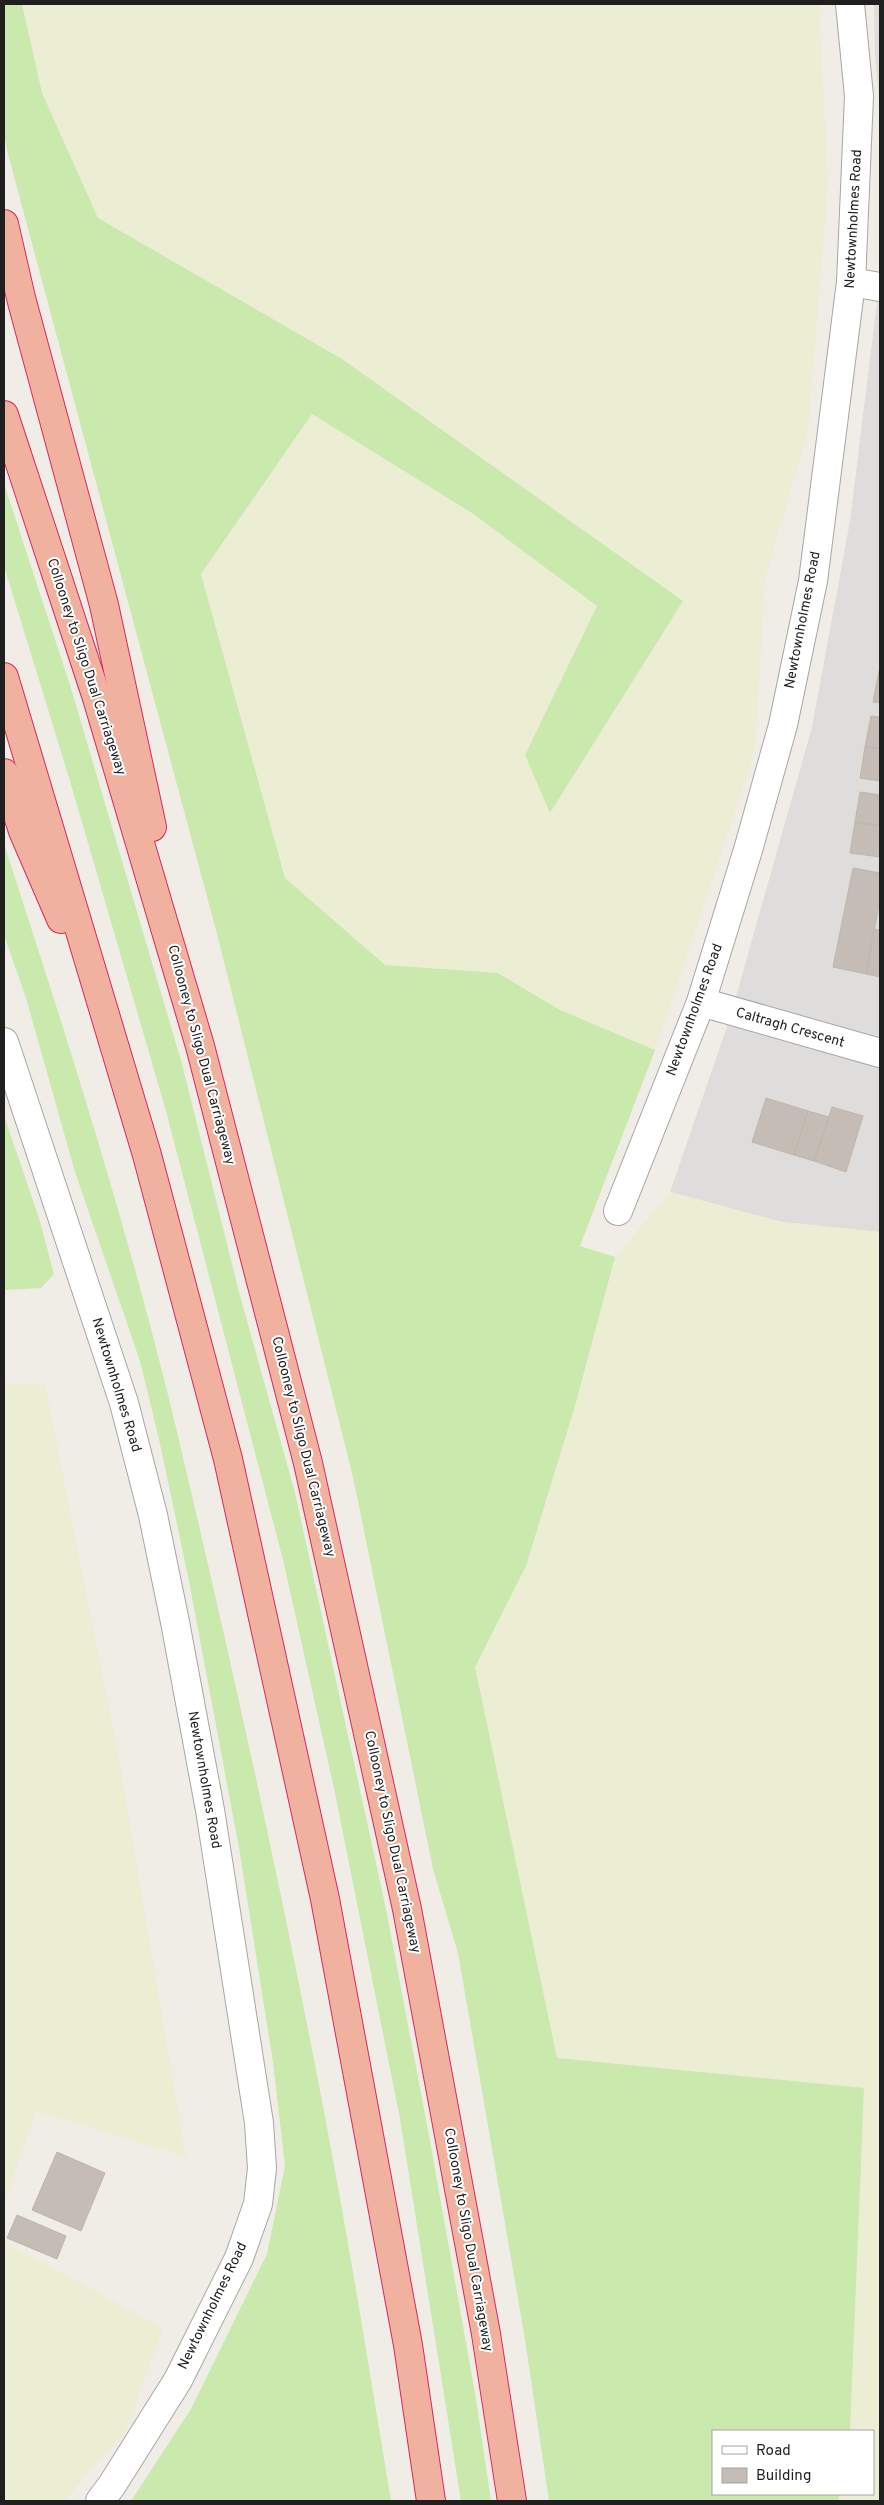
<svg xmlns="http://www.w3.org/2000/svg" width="884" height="2505" viewBox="0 0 884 2505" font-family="Overpass,sans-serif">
<rect width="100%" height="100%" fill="#f0ede6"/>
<g fill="#dedddc">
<polygon points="874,4 880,4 880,112 875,55"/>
<polygon points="880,278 880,1232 782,1222 670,1192 730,1018 812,727 850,521"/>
</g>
<g fill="#ebeed2">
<polygon points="22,4 819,4 828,184 808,431 765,579 755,751 655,1050 560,1010 498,973 385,965 285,878 201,574 312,414 472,513 597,606 525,755 682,601 342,359 98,218 42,93"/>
<polygon points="670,1192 782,1222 880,1232 880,2501 838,2501 840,2494 873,2494 873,2431 850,2431 864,2089 557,2058 475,1667 526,1566 575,1406 615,1257"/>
<polygon points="4,1383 45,1384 120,1764 186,2157 36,2111 4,2202"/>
<polygon points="4,2241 163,2328 125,2432 64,2501 4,2501"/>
</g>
<g fill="#c9e9ad">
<polygon points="4,4 22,4 42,93 98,218 342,359 683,601 550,813 525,755 597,606 472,513 312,414 201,574 285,878 385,965 498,973 560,1010 655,1050 580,1246 615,1257 575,1406 526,1566 475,1667 557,2058 864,2088 850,2431 713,2431 713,2494 840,2494 838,2501 549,2501 524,2333 458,1953 433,1869 353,1477 217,934 8,154 4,135"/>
<polygon points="4,484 70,685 182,1064 239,1292 295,1493 386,1909 430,2141 476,2399 491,2501 461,2501 400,2119 334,1788 283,1560 166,1111 70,781 4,566"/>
<path d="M4,844C65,1031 125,1219 172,1411C228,1646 281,1884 326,2122C350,2248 370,2375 391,2501H131L191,2409L267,2254L285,2166L273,2062L239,1848L189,1581L159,1439L140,1361L75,1172L26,998L4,935Z"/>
<polygon points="4,1116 39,1218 54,1274 41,1288 4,1290"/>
</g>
<g fill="#c5bcb5" stroke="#c2b4a8">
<polygon points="879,671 880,671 880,703 873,702"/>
<polygon points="871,716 880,717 880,749 865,747"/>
<polygon points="865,747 880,749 880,781 860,778"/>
<polygon points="860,792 880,795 880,826 855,822"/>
<polygon points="855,822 880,826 880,857 850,853"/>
<polygon points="853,868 880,873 880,900 866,974 833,967"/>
<polygon points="874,929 880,930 880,977 866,974"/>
<polygon points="766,1098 808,1111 794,1155 752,1142"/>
<polygon points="832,1107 863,1116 846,1172 814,1161"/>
<polygon points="808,1111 829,1117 814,1161 794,1155"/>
<polygon points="57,2152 105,2173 81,2231 32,2210"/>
<polygon points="17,2215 66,2236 57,2259 7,2238"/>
</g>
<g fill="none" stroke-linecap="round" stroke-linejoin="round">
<defs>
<g id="minor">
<polyline points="851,282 880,287"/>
<polyline points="701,1002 880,1053"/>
</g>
<g id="tertiary">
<polyline points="4,1042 124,1403 153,1515 175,1622 210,1810 259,2123 262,2168 258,2204 239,2258 178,2380 112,2485 100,2501"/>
<polyline points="618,1211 701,1002 748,850 783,725 813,581 851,282 859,96 850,4"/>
</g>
<g id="trunk">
<polyline points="4,224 21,298 104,605 152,827"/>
<polyline points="4,415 97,698 200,1046 308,1463 407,1909 486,2334 512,2501"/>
<polyline points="4,677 147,1155 228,1459 325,1899 408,2345 431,2501"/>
<polyline points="4,773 23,831 61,919"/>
</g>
</defs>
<use href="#minor" stroke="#a6a6a6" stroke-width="30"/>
<use href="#tertiary" stroke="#a6a6a6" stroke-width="30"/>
<use href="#trunk" stroke="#d82960" stroke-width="30"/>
<use href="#minor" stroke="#fff" stroke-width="28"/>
<use href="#tertiary" stroke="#fff" stroke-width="28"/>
<use href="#trunk" stroke="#f0b29f" stroke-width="28"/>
</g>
<g text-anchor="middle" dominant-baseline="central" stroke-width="4" stroke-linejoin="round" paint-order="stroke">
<g font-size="14" fill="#1f1f1f" stroke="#fff">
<text transform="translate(854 219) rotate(-87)">Newtownholmes Road</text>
<text transform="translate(803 620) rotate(-79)">Newtownholmes Road</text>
<text transform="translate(86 667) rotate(72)">Collooney to Sligo Dual Carriageway</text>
<text transform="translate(695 1010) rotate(-70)">Newtownholmes Road</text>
<text transform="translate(790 1028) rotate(16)">Caltragh Crescent</text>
<text transform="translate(201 1055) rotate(75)">Collooney to Sligo Dual Carriageway</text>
<text transform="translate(116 1385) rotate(73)">Newtownholmes Road</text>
<text transform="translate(303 1447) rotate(76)">Collooney to Sligo Dual Carriageway</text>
<text transform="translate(204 1780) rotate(80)">Newtownholmes Road</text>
<text transform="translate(392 1842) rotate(78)">Collooney to Sligo Dual Carriageway</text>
<text transform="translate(468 2240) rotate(80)">Collooney to Sligo Dual Carriageway</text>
<text transform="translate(213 2306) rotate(-64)">Newtownholmes Road</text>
</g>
</g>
<rect width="884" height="2505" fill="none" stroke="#1f1f1f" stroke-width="10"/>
<rect x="712" y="2430" width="162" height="65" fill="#ffffff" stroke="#a5a5a5"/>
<rect x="722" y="2446" width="25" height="8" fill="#ffffff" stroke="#a5a5a5"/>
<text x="756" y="2455" font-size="15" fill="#1f1f1f">Road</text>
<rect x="722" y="2468" width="25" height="15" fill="#c5bcb5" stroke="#a5a5a5"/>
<text x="756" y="2480" font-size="15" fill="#1f1f1f">Building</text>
</svg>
